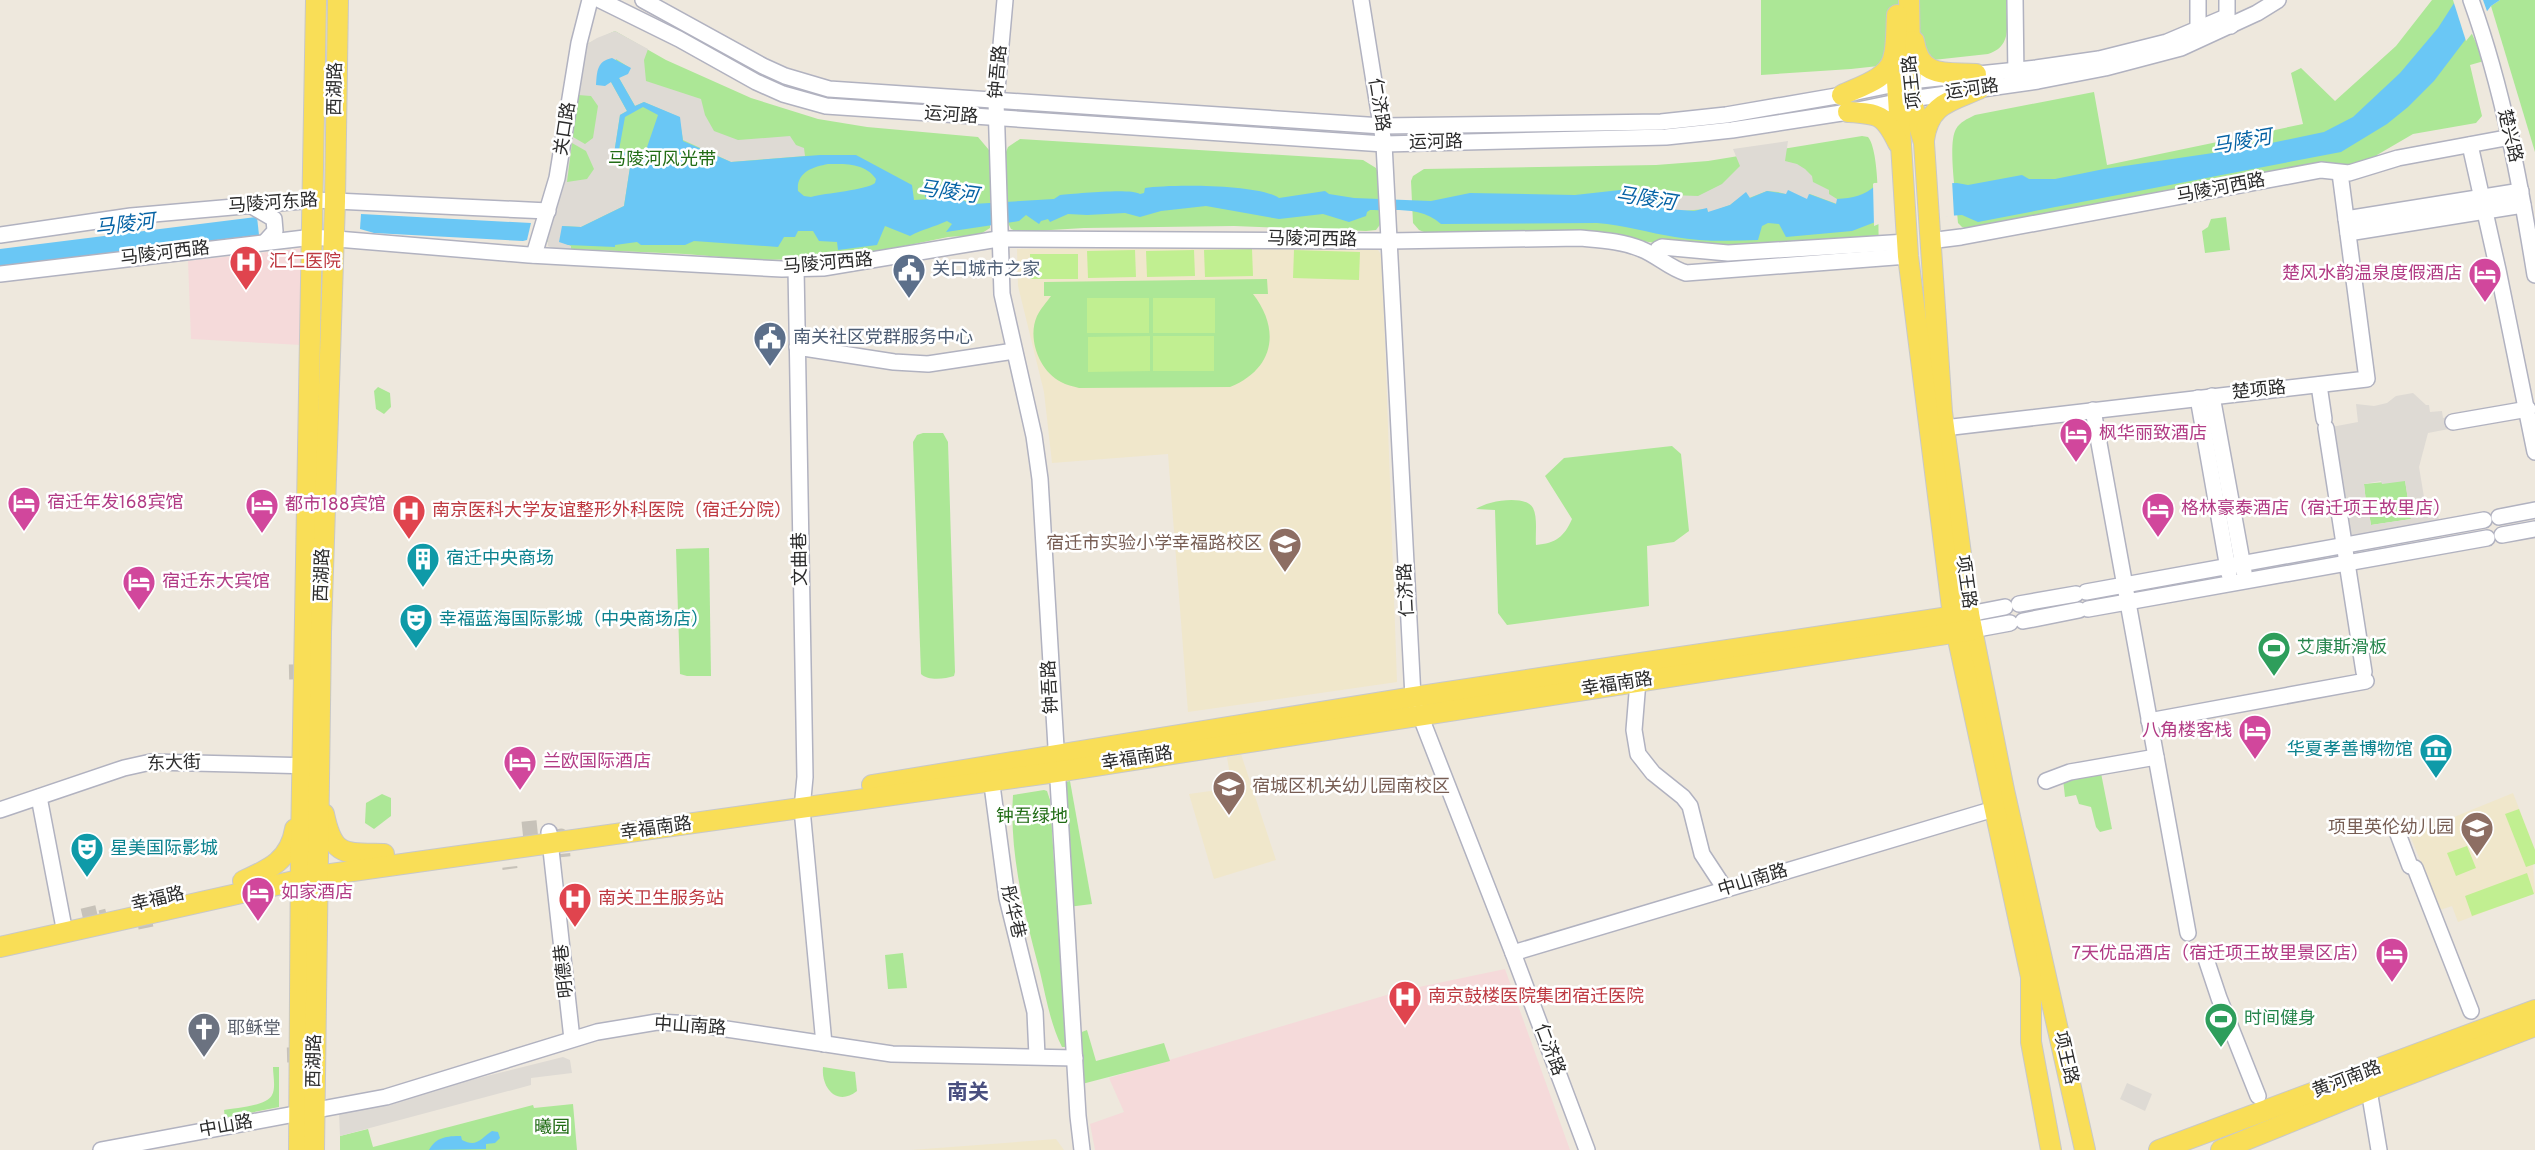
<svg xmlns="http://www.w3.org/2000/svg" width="2535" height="1150" viewBox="0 0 2535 1150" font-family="Overpass,'Noto Sans SC',sans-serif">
<rect width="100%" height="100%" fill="#eee8dd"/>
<g fill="#f0e7cb">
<polygon points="1367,248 1378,250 1382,256 1397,682 1188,712 1168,454 1052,463 1044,392 1018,286 1017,249"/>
<polygon points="1241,754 1276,860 1214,879 1189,794 1232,788 1227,757"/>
<polygon points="2513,793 2535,850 2533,865 2535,893 2458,922 2452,906 2440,910 2410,835"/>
<polygon points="1056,1139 1064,1150 911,1150"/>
</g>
<g fill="#f5dada">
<polygon points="304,248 302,345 191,339 188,261"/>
<polygon points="1505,969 1570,1150 1095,1150 1090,1124 1124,1112 1109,1078 1400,991"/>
</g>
<g fill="#ace796">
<path d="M1761,0H2006C2006,22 2014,46 1988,54L1851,69L1761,75Z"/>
<path d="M2432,0H2457L2484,61L2470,65L2482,116L2476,123L2413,134L2377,155L2381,159L2358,167L2345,164H2325L1968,229L1962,227L1958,223C1957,203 1947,144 1956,129C1960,122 1967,119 1975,115L2094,92L2107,165L2303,124L2291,73L2301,68L2335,101L2396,46Z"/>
<polygon points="2500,0 2535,0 2535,152 2491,6"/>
<polygon points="615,31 666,60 751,98 818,119 867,127 978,137 989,150 991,161 990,228 979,235 948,237 885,250 802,259 758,260 685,254 552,248 547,241 576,90 587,44"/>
<path d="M1862,136L1868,137C1880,151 1878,219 1879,241L1689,248L1622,238L1429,234L1419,230L1413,223L1411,181L1413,176L1424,169L1656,165L1708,161Z"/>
<polygon points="1020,139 1363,160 1376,168 1379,175 1382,222 1376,230 1366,231 1234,226 1084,228 1018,232 1011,229 1007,221 1006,152 1008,147"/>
<polygon points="2226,217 2230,250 2205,253 2202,231 2208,227 2211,219"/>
<path d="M1267,279L1268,294H1253C1281,330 1274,369 1230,387L1079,388C1073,386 1066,385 1061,382C1039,371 1027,338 1037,316C1041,308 1046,303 1051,296H1044V282Z"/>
<polygon points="378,387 390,393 391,407 384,414 376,409 374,391"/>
<path d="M923,433H943L948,442L955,672L954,676C945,679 928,681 921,674L913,442L917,435Z"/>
<path d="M1672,446L1681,454L1689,531L1674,542L1647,546L1649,606L1507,625L1498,613L1495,510L1476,509C1487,501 1525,494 1533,508C1538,518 1535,535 1536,545C1556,543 1564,537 1572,519L1545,476L1564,458Z"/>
<polygon points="2405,480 2411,519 2371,525 2369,513 2374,512 2373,502 2366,502 2364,484"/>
<polygon points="709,548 711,676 687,676 680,674 676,549"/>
<polygon points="2101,773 2112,829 2100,832 2096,827 2091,807 2079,804 2076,795 2065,797 2063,779"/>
<polygon points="1070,781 1092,904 1068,907 1060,783"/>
<path d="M1044,790L1047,791L1050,800L1066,1047H1062C1050,1023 1046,997 1040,972C1025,915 1009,854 1013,795Z"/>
<polygon points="382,794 391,798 391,816 374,829 365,823 366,803"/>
<polygon points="903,953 907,988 888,989 885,955"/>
<polygon points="1087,1030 1096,1061 1164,1043 1170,1061 1082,1084 1079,1033"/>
<path d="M273,1067H279V1107L225,1118L224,1110C235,1108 267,1106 272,1095C276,1088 273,1075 273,1067Z"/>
<path d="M823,1067L855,1072L857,1091C837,1107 821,1088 823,1067Z"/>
<polygon points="573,1104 577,1150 340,1150 340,1136 368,1129 373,1147 533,1105 534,1108"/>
</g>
<g fill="#c1ef91">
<polygon points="1252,249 1253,276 1205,277 1204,250"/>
<polygon points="1135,250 1136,277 1088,278 1087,251"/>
<polygon points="1194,250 1195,276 1147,277 1146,251"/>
<polygon points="1294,250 1360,252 1359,280 1293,278"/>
<rect x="1030" y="254" width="48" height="25"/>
<rect x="1087" y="298" width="62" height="35"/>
<rect x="1153" y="298" width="62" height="35"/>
<polygon points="1150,336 1150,371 1088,372 1088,337"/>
<rect x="1153" y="336" width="61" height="35"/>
<polygon points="2519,809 2535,850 2535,864 2526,867 2505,814"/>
<polygon points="2467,846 2476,868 2456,876 2447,853"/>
<polygon points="2527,873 2534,894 2472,916 2465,896"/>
</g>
<g fill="#dedad4" fill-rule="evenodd">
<path d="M615,31L648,49L644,60L646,81L701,99L705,115L714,131L738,140L790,136L796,145L804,148L805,156L731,162L683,140L679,117L644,102L635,106L619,78L630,68L616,59L611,82L627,111L620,115L614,154L630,167L624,206L581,227L562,226L564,243L571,246V250L552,248L548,246L547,235L582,51L587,44L597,38ZM578,95L591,96L598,106L593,138L585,144L573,137ZM572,143L586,151L594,169L587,179L567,182Z"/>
<polygon points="1788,141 1785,161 1797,164 1805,169 1812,176 1813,182 1829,190 1829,194 1837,199 1837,204 1810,194 1807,200 1778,192 1767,191 1749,198 1746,193 1730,205 1708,213 1707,209 1680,211 1664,208 1669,195 1698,196 1722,184 1740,166 1733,149"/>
<path d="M2413,393L2426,405H2429L2430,412L2442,411L2443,418L2452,416L2454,428L2428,433L2419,467L2426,509L2437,508L2440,527L2344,544L2326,428L2358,422L2356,404L2374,406L2387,403L2396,396ZM2381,481L2382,484L2405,481L2411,519L2371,525L2369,513L2374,512L2373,501L2366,502L2364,484Z"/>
<polygon points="563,1057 570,1060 572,1073 531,1078 531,1085 340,1136 339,1113"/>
<polygon points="2127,1083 2152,1094 2145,1111 2120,1099"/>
</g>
<g fill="#6ac7f5" fill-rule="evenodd">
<path d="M2456,0H2500L2491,6L2434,81L2408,107L2387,124L2341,152L1978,222L1962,215L1878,221L1852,231L1786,237L1779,224L1768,223L1762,226L1758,240C1730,241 1702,242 1675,237C1649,233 1624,225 1597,223L1441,224C1421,206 1395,211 1370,210L1367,212L1366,216L1349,222L1323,214L1279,219L1206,206L1161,211L1140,217L1125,213L1087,215L1068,214L1050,222L1048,219L1041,221L1039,224L1026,215L1019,221L946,232L952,224L947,221C934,227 923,229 910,236L885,226L877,245L838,250L837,242L819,241L813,231H798L795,237H784L778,247L694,241L685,245H641L637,242L615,245V247L568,245L559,242L562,226L581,227L624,206L630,167L614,154L620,115L627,111L611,82L605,86L596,85C597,71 597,61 612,58L631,68L628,74L619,78L635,106L644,102L680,117L683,141L731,162L820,155H856L912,185L914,200L932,199V196L925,197V187C930,186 939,184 944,186C956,190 960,202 973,204L1054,199L1060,195C1076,194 1129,188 1140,194L1144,193L1145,188C1170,184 1259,184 1279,198L1325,191L1329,194L1354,198L1431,201L1470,193L1575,195L1620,190L1645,195L1668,209L1694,211L1707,208L1708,212L1730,205L1746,192L1750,198L1767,191L1786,194L1788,190L1807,199L1809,194L1836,204L1837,199C1853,198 1864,196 1876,185L1957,183L1968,185L2022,175L2029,179H2055L2104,169L2247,148L2324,132L2353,117L2400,73L2438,28ZM643,107L658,115L643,159L619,150L625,117ZM828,164C846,164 865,163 876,179L875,183C867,190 825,193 811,197L804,196L798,191C796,172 813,167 828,164Z"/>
<polygon points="361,214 531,223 527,240 523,241 374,233 360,229"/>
<polygon points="257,217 259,235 0,266 0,249"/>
<path d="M492,1131L498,1132L500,1138L495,1143L486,1144V1149L429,1150C436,1137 447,1136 461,1136L462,1140C477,1148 481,1138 492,1131Z"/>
</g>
<g fill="#eee8dd">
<polygon points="2453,0 2483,0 2488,14 2466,41"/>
<polygon points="1952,180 1954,216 1879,224 1874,226 1873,184 1874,183"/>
</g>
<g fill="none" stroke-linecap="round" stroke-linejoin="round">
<g stroke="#c7c2b9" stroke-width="15" stroke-dasharray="15 8" stroke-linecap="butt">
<polyline points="289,672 335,671"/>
<polyline points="529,821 531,840"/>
<polyline points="556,837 561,836 563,857"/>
<polyline points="507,844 510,869"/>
<polyline points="139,893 146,928"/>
<polyline points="88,907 91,920 107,916"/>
<polyline points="287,1055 325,1054"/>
</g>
<defs>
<g id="minor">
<polyline points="600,0 679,39 756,82 783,94 826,106 1384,144 1666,137 1732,130 1848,112 1911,99 2038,81 2105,68 2181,48 2257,13 2278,0"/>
<polyline points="643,0 763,66 785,76 829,89 1382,126 1661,122 1726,115 1842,95 1910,81 2036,68 2099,59 2167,42 2226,17"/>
<polyline points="1005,0 996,101 1002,294 1034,436 1040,479 1078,1116 1082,1150"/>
<polyline points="1361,0 1384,144 1413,697 1513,953 1587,1150"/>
<polyline points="2015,0 2016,78"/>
<polyline points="2198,0 2198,29 2201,36"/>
<polyline points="2227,0 2227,16 2231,26"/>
<path d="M2471,0C2503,89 2520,182 2535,275"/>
<polyline points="2470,145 2498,270 2535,452"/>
<polyline points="250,205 274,219 275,231 266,241"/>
<polyline points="2346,219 2521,191"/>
<polyline points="2348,233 2523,205"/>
<polyline points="0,235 131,216 314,200 548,211"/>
<polyline points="1929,241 1961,237 2321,170 2349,173 2398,158 2511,137"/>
<polyline points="534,255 557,178 579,43 590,0"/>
<polyline points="1656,256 1658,249 1662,247 1728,253 1907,242"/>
<polyline points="796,268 805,777 802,809 824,1044"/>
<path d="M0,274L313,237L529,255L782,269L823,268L998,239L1389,241L1580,238C1601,240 1622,241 1641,249C1657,255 1669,268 1686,273L1908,256"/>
<polyline points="797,347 894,362 928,364 1014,351"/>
<polyline points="2319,385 2324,419"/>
<polyline points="2212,396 2244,572"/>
<polyline points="2198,398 2229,574"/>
<polyline points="2093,410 2188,933"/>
<polyline points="2453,422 2528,409"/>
<polyline points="1944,428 2367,379 2340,173"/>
<polyline points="2326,428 2364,672"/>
<polyline points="2499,517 2535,510"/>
<polyline points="2502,535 2535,529"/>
<polyline points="2086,592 2484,520"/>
<polyline points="2019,604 2076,594"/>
<polyline points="2088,609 2487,538"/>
<polyline points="1969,614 2005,607"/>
<polyline points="2023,621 2079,610"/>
<polyline points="1972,630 2010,623"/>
<polyline points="1638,681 1634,730 1638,754 1653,773 1683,797 1690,806 1702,854 1725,889"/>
<polyline points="2149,721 2366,681"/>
<polyline points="990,770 1007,898 1035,1012 1037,1056"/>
<polyline points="2046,781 2070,772 2156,757"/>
<polyline points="39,797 65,933"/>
<polyline points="0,810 124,768 151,762 313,766"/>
<polyline points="549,832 572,1039"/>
<polyline points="2398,834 2410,866"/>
<polyline points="2415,868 2471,1011"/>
<polyline points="1513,953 1994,809"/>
<polyline points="2204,953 2219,998 2258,1096"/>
<polyline points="2369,1090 2379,1150"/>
<polyline points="101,1150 386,1097 597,1032 657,1022 693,1024 892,1054 1075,1058"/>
</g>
<g id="major">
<polyline points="1909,0 1911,99 1924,143 1942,412 1969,614 2004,790 2085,1150"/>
<path d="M1914,41C1920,79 1946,72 1976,74"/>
<polyline points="1897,81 1908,256 1953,616 2031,977 2031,1042 2051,1150"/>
<path d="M1842,95C1858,87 1888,79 1893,59C1897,46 1896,29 1897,15"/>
<path d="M1848,112C1879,114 1884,114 1898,143"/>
<path d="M1924,140C1929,104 1949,102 1979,89"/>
<polyline points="872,785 1413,697 1969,614"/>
<path d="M324,814C333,857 344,853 384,854"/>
<path d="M243,881C270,869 290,860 295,829"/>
<polyline points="0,947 317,876 1056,772 1972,630"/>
<polyline points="299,1150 301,843 316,0"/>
<polyline points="314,1150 321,632 335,201 338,0"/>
<polyline points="2159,1150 2535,1010"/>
<polyline points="2221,1150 2376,1087 2535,1026"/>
</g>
</defs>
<use href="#minor" stroke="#b1b2c0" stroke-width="18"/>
<use href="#major" stroke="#c8c8c8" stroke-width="22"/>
<use href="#minor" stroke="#fff" stroke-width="15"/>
<use href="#major" stroke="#f9de57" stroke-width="20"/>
</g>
<defs>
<symbol id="hospital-pin" viewBox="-11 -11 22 30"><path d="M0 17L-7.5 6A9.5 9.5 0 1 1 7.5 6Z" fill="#e0444e" stroke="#fff"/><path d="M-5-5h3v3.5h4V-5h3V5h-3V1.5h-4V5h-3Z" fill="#fff"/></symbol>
<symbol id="civic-pin" viewBox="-11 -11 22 30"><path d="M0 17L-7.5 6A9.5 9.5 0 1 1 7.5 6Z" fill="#5c6f8a" stroke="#fff"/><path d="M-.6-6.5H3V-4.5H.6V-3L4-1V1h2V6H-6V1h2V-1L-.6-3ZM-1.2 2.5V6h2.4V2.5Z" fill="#fff"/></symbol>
<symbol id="hotel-pin" viewBox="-11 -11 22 30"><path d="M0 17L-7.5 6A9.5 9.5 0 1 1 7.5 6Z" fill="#d1479c" stroke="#fff"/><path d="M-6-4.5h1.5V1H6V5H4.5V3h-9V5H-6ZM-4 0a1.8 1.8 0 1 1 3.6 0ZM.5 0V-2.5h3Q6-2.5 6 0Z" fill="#fff"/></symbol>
<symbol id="school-pin" viewBox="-11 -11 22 30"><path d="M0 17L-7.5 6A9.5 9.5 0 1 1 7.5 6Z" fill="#8d6e63" stroke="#fff"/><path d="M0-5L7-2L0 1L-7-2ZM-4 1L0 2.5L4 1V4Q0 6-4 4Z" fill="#fff"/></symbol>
<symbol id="building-pin" viewBox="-11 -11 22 30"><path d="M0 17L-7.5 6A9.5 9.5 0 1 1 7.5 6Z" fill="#0f9aa8" stroke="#fff"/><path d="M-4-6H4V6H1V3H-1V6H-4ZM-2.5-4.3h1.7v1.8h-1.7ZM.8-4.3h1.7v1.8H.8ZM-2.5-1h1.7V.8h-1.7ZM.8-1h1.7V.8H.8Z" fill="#fff"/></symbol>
<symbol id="theatre-pin" viewBox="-11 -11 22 30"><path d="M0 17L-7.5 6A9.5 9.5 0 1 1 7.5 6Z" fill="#0f9aa8" stroke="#fff"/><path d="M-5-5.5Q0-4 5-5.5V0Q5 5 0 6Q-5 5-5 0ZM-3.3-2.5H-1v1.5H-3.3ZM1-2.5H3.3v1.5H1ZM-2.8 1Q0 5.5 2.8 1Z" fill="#fff"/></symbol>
<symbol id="stadium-pin" viewBox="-11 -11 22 30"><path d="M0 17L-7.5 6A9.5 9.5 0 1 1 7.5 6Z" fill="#2e9e5b" stroke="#fff"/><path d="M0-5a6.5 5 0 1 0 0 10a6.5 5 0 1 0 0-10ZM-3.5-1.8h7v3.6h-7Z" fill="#fff"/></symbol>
<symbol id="museum-pin" viewBox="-11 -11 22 30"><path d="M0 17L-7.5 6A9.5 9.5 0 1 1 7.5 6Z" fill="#0f9aa8" stroke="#fff"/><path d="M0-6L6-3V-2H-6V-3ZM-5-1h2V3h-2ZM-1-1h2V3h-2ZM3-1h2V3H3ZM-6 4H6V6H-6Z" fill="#fff"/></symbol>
<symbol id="church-pin" viewBox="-11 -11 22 30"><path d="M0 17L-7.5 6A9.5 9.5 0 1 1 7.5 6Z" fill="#6b7280" stroke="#fff"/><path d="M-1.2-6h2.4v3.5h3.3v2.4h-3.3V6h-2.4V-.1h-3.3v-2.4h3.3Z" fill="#fff"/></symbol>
</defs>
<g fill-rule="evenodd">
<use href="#hospital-pin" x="227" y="243" width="38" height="52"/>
<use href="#civic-pin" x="890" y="251" width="38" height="52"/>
<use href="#hotel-pin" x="2466" y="255" width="38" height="52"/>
<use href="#civic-pin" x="751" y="319" width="38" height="52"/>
<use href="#hotel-pin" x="2057" y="415" width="38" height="52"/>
<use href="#hotel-pin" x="5" y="484" width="38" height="52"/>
<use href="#hotel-pin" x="243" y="486" width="38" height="52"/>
<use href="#hotel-pin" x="2139" y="490" width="38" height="52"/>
<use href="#hospital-pin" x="390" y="492" width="38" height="52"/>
<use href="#school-pin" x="1266" y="525" width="38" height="52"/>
<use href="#building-pin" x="404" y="540" width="38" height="52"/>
<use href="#hotel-pin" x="120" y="563" width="38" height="52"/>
<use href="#theatre-pin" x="397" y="601" width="38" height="52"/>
<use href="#stadium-pin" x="2255" y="629" width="38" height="52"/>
<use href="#hotel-pin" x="2236" y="712" width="38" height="52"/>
<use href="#museum-pin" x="2417" y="731" width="38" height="52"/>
<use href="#hotel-pin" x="501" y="743" width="38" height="52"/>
<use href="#school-pin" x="1210" y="768" width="38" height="52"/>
<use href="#school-pin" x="2458" y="809" width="38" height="52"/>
<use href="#theatre-pin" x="68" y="830" width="38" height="52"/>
<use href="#hotel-pin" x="239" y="874" width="38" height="52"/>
<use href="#hospital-pin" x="556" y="880" width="38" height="52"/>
<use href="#hotel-pin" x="2373" y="935" width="38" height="52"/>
<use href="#hospital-pin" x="1386" y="978" width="38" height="52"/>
<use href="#stadium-pin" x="2202" y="1000" width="38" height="52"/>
<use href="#church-pin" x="185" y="1010" width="38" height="52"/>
</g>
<g text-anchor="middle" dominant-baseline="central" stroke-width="5" stroke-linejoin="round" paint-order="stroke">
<g font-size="18" fill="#2b2b2b" stroke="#fff">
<text transform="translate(999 72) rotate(-85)">钟吾路</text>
<text transform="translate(1913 82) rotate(-96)">项王路</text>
<text transform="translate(336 89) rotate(-89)">西湖路</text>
<text transform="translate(1972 90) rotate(-8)">运河路</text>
<text transform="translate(1378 105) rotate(81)">仁济路</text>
<text transform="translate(951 116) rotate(4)">运河路</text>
<text transform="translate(566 129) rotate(-81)">关口路</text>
<text transform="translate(2509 136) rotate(77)">楚兴路</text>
<text transform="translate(1436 143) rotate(-1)">运河路</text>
<text transform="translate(2221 189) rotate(-11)">马陵河西路</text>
<text transform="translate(273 204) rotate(-4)">马陵河东路</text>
<text transform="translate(1312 240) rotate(1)">马陵河西路</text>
<text transform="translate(165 254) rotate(-7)">马陵河西路</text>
<text transform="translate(828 264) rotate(-5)">马陵河西路</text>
<text transform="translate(2259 391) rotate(-6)">楚项路</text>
<text transform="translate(801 559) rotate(-91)">文曲巷</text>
<text transform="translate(323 575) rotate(-88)">西湖路</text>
<text transform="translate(1965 582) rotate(82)">项王路</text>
<text transform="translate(1407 590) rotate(-93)">仁济路</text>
<text transform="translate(1617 685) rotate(-9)">幸福南路</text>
<text transform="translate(1051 687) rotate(-93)">钟吾路</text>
<text transform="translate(1137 759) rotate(-9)">幸福南路</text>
<text transform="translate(174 764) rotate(-2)">东大街</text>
<text transform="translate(656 829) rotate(-8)">幸福南路</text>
<text transform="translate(1753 881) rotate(-17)">中山南路</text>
<text transform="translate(158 900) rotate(-13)">幸福路</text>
<text transform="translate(1012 912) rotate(77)">彤华巷</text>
<text transform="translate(565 971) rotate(-96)">明德巷</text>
<text transform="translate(690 1027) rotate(4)">中山南路</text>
<text transform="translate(1549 1050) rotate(69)">仁济路</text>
<text transform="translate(2065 1058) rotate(77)">项王路</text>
<text transform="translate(315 1061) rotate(-89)">西湖路</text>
<text transform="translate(2347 1080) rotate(-21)">黄河南路</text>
<text transform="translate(226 1127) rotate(-10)">中山路</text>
</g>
<g font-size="18" fill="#226d16" stroke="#fff">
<text x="662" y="160">马陵河风光带</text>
<text x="1032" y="817">钟吾绿地</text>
<text x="552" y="1128">曦园</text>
</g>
<g font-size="18" fill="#be3a42" stroke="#fff" text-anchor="start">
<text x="269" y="262">汇仁医院</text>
<text x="432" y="511">南京医科大学友谊整形外科医院（宿迁分院）</text>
<text x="598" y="899">南关卫生服务站</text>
<text x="1428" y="997">南京鼓楼医院集团宿迁医院</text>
</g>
<g font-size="18" fill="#4e5e75" stroke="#fff" text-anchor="start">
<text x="932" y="270">关口城市之家</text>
<text x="793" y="338">南关社区党群服务中心</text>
</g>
<g font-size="18" fill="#b23c85" stroke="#fff" text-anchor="start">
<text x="2462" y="274" text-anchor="end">楚风水韵温泉度假酒店</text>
<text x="2099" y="434">枫华丽致酒店</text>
<text x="47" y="503">宿迁年发168宾馆</text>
<text x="285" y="505">都市188宾馆</text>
<text x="2181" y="509">格林豪泰酒店（宿迁项王故里店）</text>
<text x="162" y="582">宿迁东大宾馆</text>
<text x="2232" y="731" text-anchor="end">八角楼客栈</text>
<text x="543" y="762">兰欧国际酒店</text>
<text x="281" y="893">如家酒店</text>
<text x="2369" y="954" text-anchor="end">7天优品酒店（宿迁项王故里景区店）</text>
</g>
<g font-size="18" fill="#785e54" stroke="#fff" text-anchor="end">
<text x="1262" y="544">宿迁市实验小学幸福路校区</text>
<text x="1252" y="787" text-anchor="start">宿城区机关幼儿园南校区</text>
<text x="2454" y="828">项里英伦幼儿园</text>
</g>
<g font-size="18" fill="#0d838f" stroke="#fff" text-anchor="start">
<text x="446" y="559">宿迁中央商场</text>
<text x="439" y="620">幸福蓝海国际影城（中央商场店）</text>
<text x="2413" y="750" text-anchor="end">华夏孝善博物馆</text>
<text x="110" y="849">星美国际影城</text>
</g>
<g font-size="18" fill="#27864d" stroke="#fff" text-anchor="start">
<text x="2297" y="648">艾康斯滑板</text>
<text x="2244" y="1019">时间健身</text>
</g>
<g font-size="18" fill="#5b616d" stroke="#fff" text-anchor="start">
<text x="227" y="1029">耶稣堂</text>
</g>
<g font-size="20" font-style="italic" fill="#0663a5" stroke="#fff">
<text transform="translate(2242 143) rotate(-10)">马陵河</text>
<text transform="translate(948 193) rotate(8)">马陵河</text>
<text transform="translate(1646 200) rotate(9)">马陵河</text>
<text transform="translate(125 226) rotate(-7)">马陵河</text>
</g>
<g font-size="21" font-weight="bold" fill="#494f7f" stroke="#fff">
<text x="968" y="1093">南关</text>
</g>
</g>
</svg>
